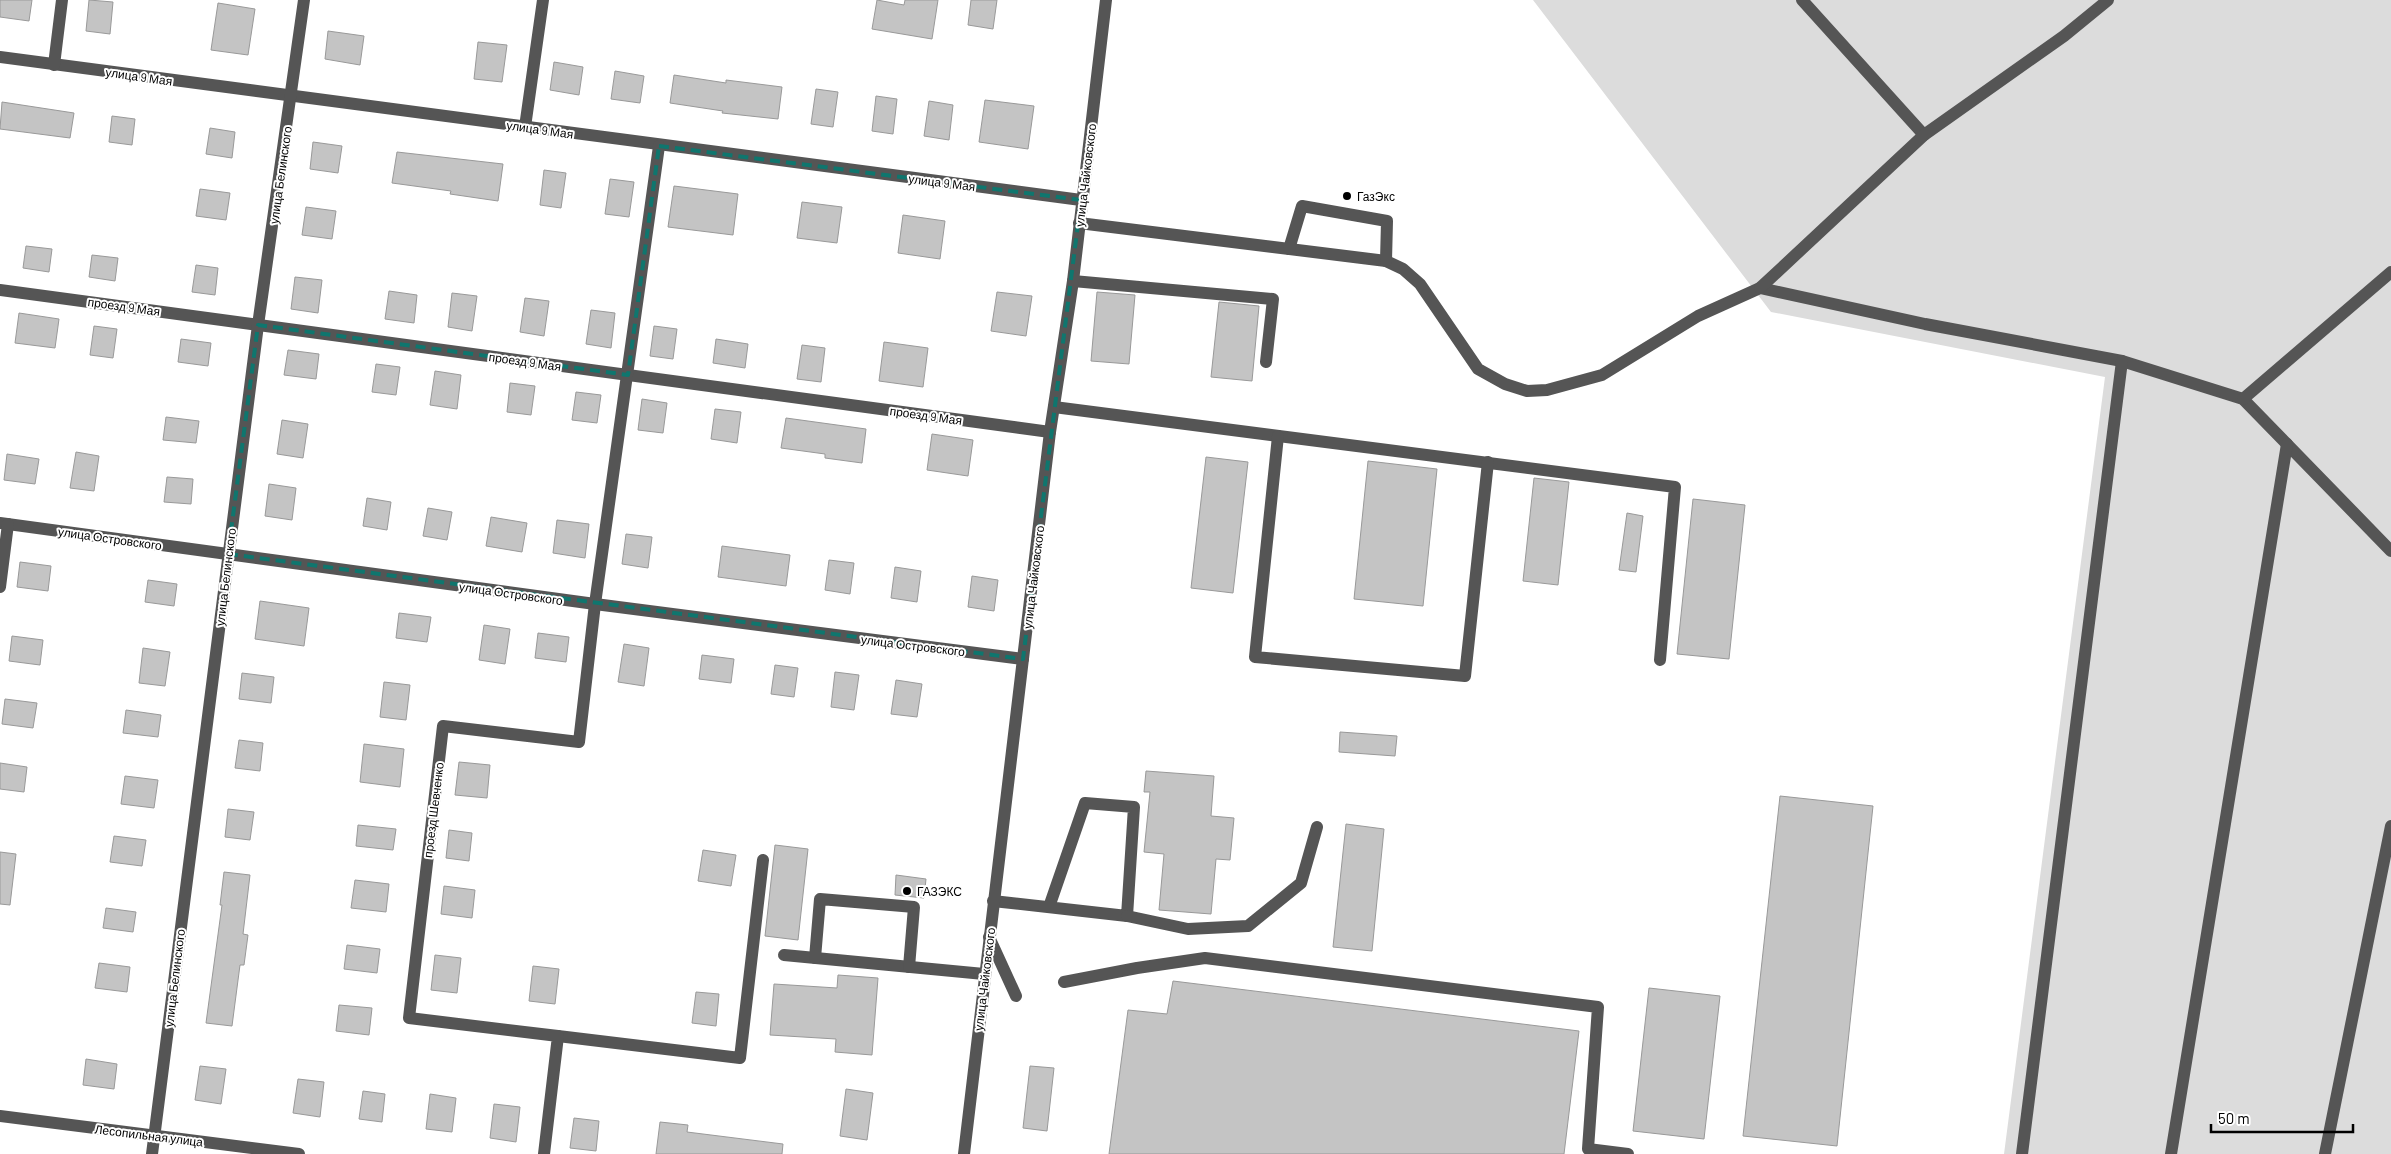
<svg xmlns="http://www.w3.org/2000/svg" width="2391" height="1154" viewBox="0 0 2391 1154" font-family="Barlow,sans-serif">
<rect width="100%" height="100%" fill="#fff"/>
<polygon fill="#dcdcdc" points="1533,0 2391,0 2391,1154 2004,1154 2105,377 1771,312"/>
<g fill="#c4c4c4" stroke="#999">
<polygon points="0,0 32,0 29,21 0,17"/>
<polygon points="89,0 113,2 110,34 86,31"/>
<polygon points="877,0 904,5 905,0 938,0 932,39 872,29"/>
<polygon points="971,0 997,0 993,29 968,25"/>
<polygon points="218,3 255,9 248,55 211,50"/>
<polygon points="328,31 364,36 360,65 325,59"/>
<polygon points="478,42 507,45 502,82 474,79"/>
<polygon points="554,62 583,67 579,95 550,90"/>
<polygon points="615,71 644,76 640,103 611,99"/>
<polygon points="674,75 726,83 726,80 782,87 778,119 722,113 723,111 670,103"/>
<polygon points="816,89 838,92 833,127 811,124"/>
<polygon points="876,96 897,99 893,134 872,131"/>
<polygon points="985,100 1034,106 1028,149 979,142"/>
<polygon points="929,101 953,105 949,140 924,136"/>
<polygon points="2,102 74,113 70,138 0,129"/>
<polygon points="112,116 135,119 132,145 109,142"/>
<polygon points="210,128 235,132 232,158 206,154"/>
<polygon points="313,142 342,146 338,173 310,169"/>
<polygon points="397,152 503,164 498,201 450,194 451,191 392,183"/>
<polygon points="544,170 566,173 561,208 540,205"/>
<polygon points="610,179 634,182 629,217 605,214"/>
<polygon points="674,186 738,194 733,235 668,227"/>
<polygon points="200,189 230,193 226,220 196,216"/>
<polygon points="802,202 842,207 837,243 797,238"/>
<polygon points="306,207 336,211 332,239 302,235"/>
<polygon points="903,215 945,221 940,259 898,253"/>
<polygon points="26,246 52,249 49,272 23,268"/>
<polygon points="92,255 118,258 115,281 89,277"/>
<polygon points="196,265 218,268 215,295 192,292"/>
<polygon points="295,277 322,280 318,313 291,309"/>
<polygon points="389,291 417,295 414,323 385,319"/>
<polygon points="997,292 1032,296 1026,336 991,331"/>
<polygon points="1097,292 1135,295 1129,364 1091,361"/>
<polygon points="452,293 477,296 472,331 448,327"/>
<polygon points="525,298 549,301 544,336 520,332"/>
<polygon points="1219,302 1259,306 1252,381 1211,377"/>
<polygon points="591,310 615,313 611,348 586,344"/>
<polygon points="19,313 59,319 55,348 15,343"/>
<polygon points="94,326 117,329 113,358 90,355"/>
<polygon points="654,326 677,329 673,359 650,356"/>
<polygon points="181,339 211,343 208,366 178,362"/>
<polygon points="716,339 748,344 745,368 713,363"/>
<polygon points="884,342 928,348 923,387 879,381"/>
<polygon points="802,345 825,348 821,382 797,379"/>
<polygon points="288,350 319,354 316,379 284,375"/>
<polygon points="376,364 400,367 396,395 372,392"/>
<polygon points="435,371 461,375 457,409 430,405"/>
<polygon points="510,383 535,386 531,415 507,412"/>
<polygon points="576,392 601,395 597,423 572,420"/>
<polygon points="642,399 667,403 663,433 638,430"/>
<polygon points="715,409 741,412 737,443 711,439"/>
<polygon points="166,417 199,421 196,443 163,440"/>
<polygon points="786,418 866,429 862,463 825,458 825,454 781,448"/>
<polygon points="282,420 308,424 303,458 277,454"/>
<polygon points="932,434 973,440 968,476 927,470"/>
<polygon points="76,452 99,456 94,491 70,488"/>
<polygon points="7,454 39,459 35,484 4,480"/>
<polygon points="1206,457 1248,462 1233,593 1191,588"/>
<polygon points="1368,461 1437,469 1423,606 1354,599"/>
<polygon points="167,477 193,479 191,504 164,502"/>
<polygon points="1534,478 1569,482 1558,585 1523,581"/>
<polygon points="269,484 296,488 292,520 265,516"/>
<polygon points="367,498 391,502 387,530 363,526"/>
<polygon points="1693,499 1745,505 1729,659 1677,654"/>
<polygon points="428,508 452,512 447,540 423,536"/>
<polygon points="1627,513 1643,516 1636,572 1619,570"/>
<polygon points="491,517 527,523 522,552 486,546"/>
<polygon points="557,520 589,524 585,558 553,553"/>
<polygon points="626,534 652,537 648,568 622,564"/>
<polygon points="722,546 790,555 786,586 718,577"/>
<polygon points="829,560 854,563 850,594 825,590"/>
<polygon points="20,562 51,566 48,591 17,587"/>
<polygon points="895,567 921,571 917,602 891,598"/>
<polygon points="972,576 998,580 994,611 968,607"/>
<polygon points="148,580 177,584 174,606 145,602"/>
<polygon points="260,601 309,608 304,646 255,639"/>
<polygon points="399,613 431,617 427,642 396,638"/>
<polygon points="484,625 510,629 505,664 479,660"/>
<polygon points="538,633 569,637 566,662 535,658"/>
<polygon points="12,636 43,640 40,665 9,661"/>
<polygon points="624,644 649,648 644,686 618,682"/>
<polygon points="143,648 170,652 165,686 139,683"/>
<polygon points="702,655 734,659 731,683 699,679"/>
<polygon points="775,665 798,668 794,697 771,694"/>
<polygon points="835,672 859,675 854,710 831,707"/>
<polygon points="242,673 274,677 271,703 239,699"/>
<polygon points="896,680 922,684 917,717 891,714"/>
<polygon points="384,682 410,685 406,720 380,717"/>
<polygon points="5,699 37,703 33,728 2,724"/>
<polygon points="126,710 161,715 158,737 123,733"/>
<polygon points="1340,732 1397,736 1395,756 1339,752"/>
<polygon points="239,740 263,743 260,771 235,768"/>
<polygon points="364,744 404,749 400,787 360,782"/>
<polygon points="459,762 490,765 487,798 455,795"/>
<polygon points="0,763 27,767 24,792 0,789"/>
<polygon points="1146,771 1214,776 1211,816 1234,818 1230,860 1216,859 1211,914 1159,910 1164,854 1144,852 1150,792 1144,792"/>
<polygon points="125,776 158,780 154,808 121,804"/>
<polygon points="1780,796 1873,806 1837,1146 1743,1136"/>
<polygon points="228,809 254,812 250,840 225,837"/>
<polygon points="1346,824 1384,829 1372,951 1333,947"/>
<polygon points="358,825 396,829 393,850 356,846"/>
<polygon points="449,830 472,833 469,861 446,858"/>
<polygon points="114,836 146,840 142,866 110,862"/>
<polygon points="775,845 808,849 798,940 765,936"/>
<polygon points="703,850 736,855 731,886 698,881"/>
<polygon points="0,852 16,854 10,905 0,904"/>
<polygon points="224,872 250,875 243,934 248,935 244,965 240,965 232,1026 206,1023 222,905 220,905"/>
<polygon points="896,875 926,879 924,898 895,895"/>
<polygon points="355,880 389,884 386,912 351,908"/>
<polygon points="444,886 475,890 472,918 441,914"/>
<polygon points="106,908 136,912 133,932 103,928"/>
<polygon points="347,945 380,949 377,973 344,969"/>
<polygon points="435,955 461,958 457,993 431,990"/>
<polygon points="99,963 130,967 127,992 95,988"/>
<polygon points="533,966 559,969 555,1004 529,1001"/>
<polygon points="838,975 878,978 872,1055 835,1052 836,1039 770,1035 774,984 837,988"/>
<polygon points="1173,981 1579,1031 1564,1154 1109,1154 1128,1010 1167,1014"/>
<polygon points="1649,988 1720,996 1704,1139 1633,1131"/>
<polygon points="696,992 719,994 716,1026 692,1023"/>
<polygon points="339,1005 372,1008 369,1035 336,1031"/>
<polygon points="86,1059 117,1064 114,1089 83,1085"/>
<polygon points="200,1066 226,1069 221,1104 195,1100"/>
<polygon points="1030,1066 1054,1068 1047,1131 1023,1128"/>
<polygon points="298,1079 324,1082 320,1117 293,1113"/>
<polygon points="846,1089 873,1093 867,1140 840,1136"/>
<polygon points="363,1091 385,1094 382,1122 359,1119"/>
<polygon points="430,1094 456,1098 452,1132 426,1129"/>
<polygon points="494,1104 520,1107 516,1142 490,1138"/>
<polygon points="574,1118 599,1121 596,1151 570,1148"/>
<polygon points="660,1122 688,1125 687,1132 783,1144 782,1154 656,1154"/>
</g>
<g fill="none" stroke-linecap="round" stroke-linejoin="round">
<g stroke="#555" stroke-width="12">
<polyline points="1802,0 1924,135"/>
<polyline points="0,57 1081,200"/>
<polyline points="54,65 62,0"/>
<polyline points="525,127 543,0"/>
<polyline points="1079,223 1386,261 1403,269 1420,284 1478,369 1505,384 1527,391 1547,390 1602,375 1698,316 1760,288 1925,324 2122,361 2243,399 2391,551"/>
<polyline points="1289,249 1302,206 1387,221 1386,261"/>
<polyline points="1073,281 1273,299 1266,362"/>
<polyline points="1760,288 1924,135 2064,36 2108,0"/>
<polyline points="0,290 1050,432"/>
<polyline points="2243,399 2391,272"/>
<polyline points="1054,407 1675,487 1660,660"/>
<polyline points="1278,436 1255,657 1465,676 1488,462"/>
<polyline points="0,523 595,604 1023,659"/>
<polyline points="0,587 8,524"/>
<polyline points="993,901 1127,916 1134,807 1085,803 1049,907"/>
<polyline points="1127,916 1188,929 1248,926 1301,883 1317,827"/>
<polyline points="989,937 1016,996"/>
<polyline points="784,955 984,974"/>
<polyline points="815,958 820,899 914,907 909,967"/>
<polyline points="1064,982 1137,968 1205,958 1598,1007 1588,1149 1628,1154"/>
<polyline points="558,1036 740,1058 763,860"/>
<polyline points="0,1116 299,1154"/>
<polyline points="152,1154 258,325 304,0"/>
<polyline points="544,1154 558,1036 409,1018 443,726 579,742 595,604 659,146"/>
<polyline points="964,1154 1050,432 1073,281 1106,0"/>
<polyline points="2022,1154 2122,361"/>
<polyline points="2171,1154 2287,444"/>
<polyline points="2325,1154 2391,826"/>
</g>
</g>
<path fill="none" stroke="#0f766e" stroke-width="4" stroke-dasharray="10 6" stroke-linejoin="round" d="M659,146L1081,200L1023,659L228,554L258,325L628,375Z"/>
<g fill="#000" stroke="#fff" stroke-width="2">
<circle cx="1347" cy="196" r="5"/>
<circle cx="907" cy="891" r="5"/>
</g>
<g text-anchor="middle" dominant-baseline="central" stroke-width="4" stroke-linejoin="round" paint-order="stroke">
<g font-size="12" fill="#000" stroke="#fff">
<text transform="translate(139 76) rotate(8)">улица 9 Мая</text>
<text transform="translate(540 129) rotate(8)">улица 9 Мая</text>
<text transform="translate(280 175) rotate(-82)">улица Белинского</text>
<text transform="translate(1085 175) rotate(-83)">улица Чайковского</text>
<text transform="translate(942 182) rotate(7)">улица 9 Мая</text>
<text transform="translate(124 306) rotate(8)">проезд 9 Мая</text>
<text transform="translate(525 361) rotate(8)">проезд 9 Мая</text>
<text transform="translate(926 415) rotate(8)">проезд 9 Мая</text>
<text transform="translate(110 538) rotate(8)">улица Островского</text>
<text transform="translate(225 577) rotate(-83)">улица Белинского</text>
<text transform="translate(1033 577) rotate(-83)">улица Чайковского</text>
<text transform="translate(511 593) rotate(8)">улица Островского</text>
<text transform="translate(913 645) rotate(7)">улица Островского</text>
<text transform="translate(433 810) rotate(-83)">проезд Шевченко</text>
<text transform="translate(174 978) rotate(-83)">улица Белинского</text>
<text transform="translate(984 979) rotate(-83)">улица Чайковского</text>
<text transform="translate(149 1135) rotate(7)">Лесопильная улица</text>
</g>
<g font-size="12" fill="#000" stroke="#fff" text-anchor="start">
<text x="1357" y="196">ГазЭкс</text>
<text x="917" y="891">ГАЗЭКС</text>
</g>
</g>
<path d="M2211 1124v8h142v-8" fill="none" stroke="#000000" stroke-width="2.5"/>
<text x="2218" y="1124" font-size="15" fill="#000000" stroke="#ffffff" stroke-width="4" paint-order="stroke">50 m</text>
</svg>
